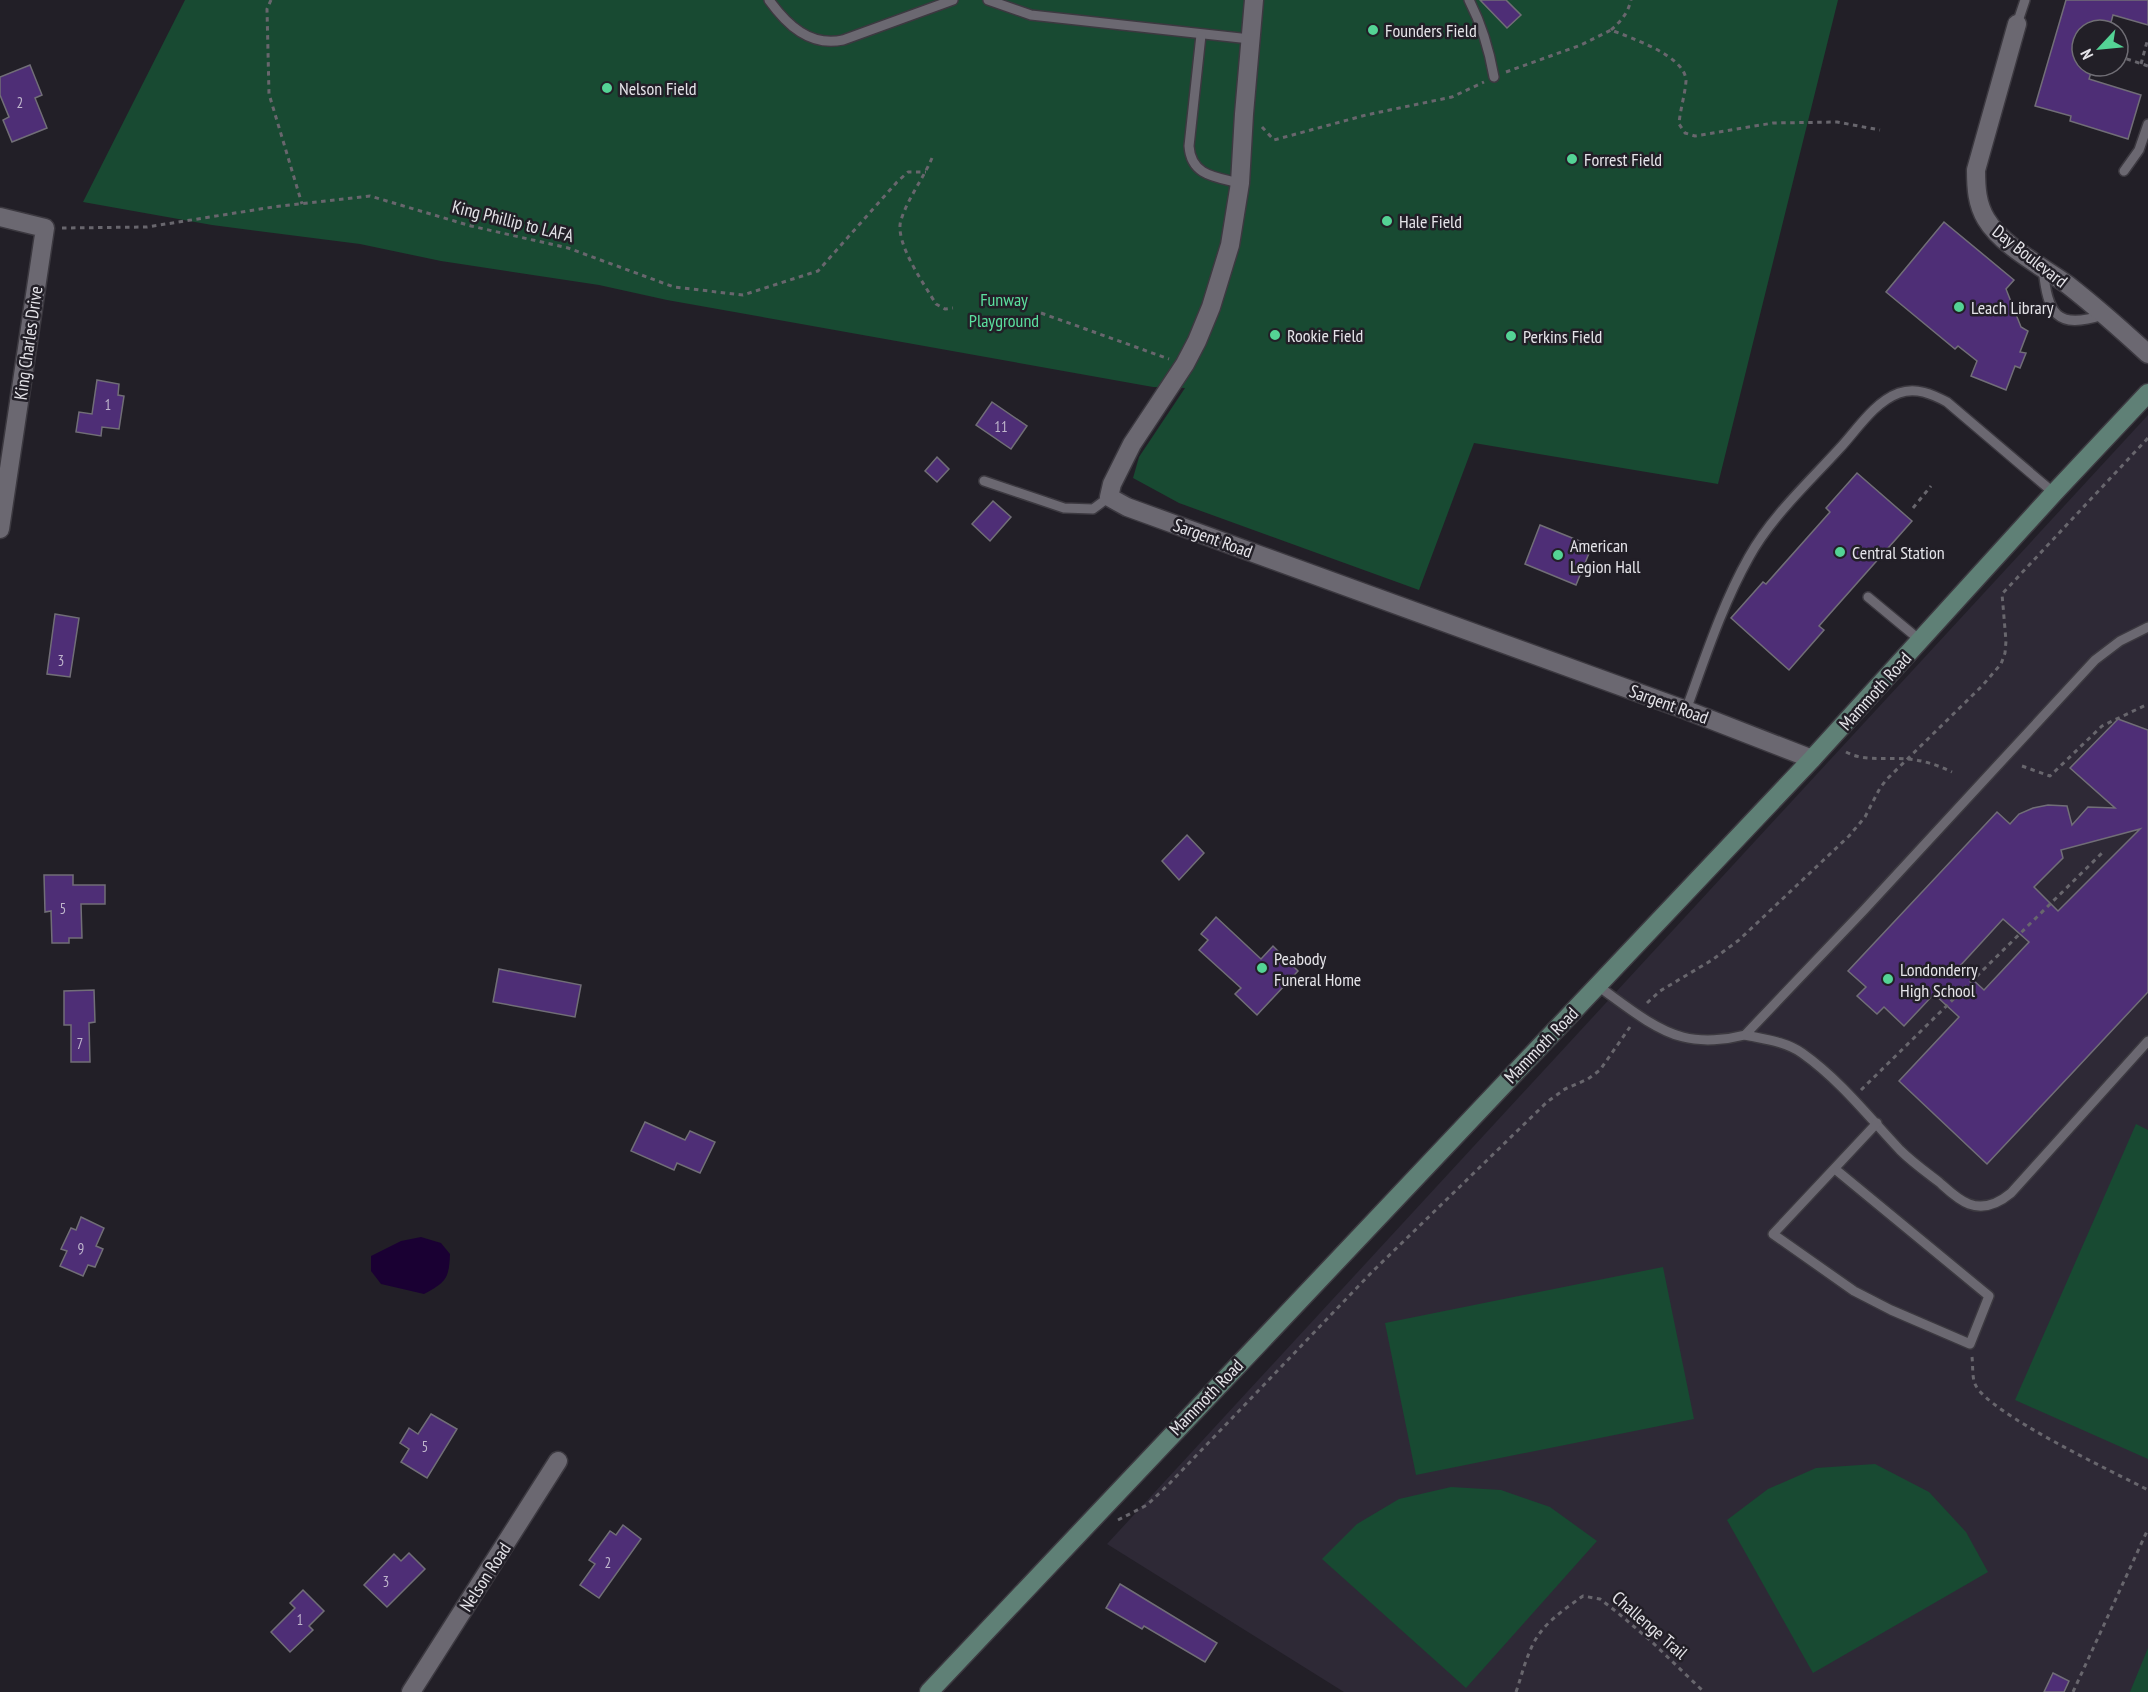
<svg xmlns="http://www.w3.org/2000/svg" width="2148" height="1692" viewBox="0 0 2148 1692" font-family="'PT Sans Narrow',sans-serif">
<rect width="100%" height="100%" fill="#221f27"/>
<polygon fill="#2e2936" points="2148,415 2148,1692 1344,1692 1107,1544"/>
<g fill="#184a32">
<polygon points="185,0 1838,0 1718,484 1474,443 1419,590 1179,503 1133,478 1139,457 1185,388 1153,387 667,300 599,285 441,261 360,244 212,225 83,202"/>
<polygon points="2136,1124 2148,1130 2148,1459 2015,1400"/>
<polygon points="1663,1267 1694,1419 1416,1475 1385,1323"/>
<polygon points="1875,1464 1929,1492 1966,1532 1988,1572 1813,1673 1727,1520 1768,1489 1816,1468"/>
<polygon points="1451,1487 1501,1490 1550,1507 1597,1541 1466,1688 1322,1559 1357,1524 1399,1499"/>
<polygon points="2148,1648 2148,1692 2130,1692"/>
</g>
<path fill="#1a0033" d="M421,1237L441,1243L450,1254C449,1279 446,1282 424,1294L381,1284L371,1271V1256L401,1241Z"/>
<g fill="#4e2e76" stroke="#716e77" stroke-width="1.5" fill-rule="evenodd">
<polygon points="1480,0 1506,0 1521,15 1507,28"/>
<polygon points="2066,0 2148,0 2148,25 2113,15 2109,30 2082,30 2082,66 2093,66 2089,79 2141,95 2128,139 2070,121 2071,116 2035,106"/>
<polygon points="30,65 42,95 35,98 47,128 12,142 3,120 9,117 0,95 0,77"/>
<polygon points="1944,222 2014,280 2006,289 2021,327 2028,331 2020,352 2026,353 2020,368 2015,366 2006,390 1971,376 1977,361 1958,346 1955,349 1886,292"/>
<polygon points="97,380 119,384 118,395 124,396 119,429 102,427 101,436 76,432 79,412 92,414"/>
<polygon points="992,402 1027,426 1011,449 976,425"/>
<polygon points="937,457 949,469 937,482 925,471"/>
<polygon points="1857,473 1912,521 1819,626 1824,630 1789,670 1731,618 1763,582 1766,584 1830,512 1826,508"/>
<polygon points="993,501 1011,517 990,541 972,524"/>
<polygon points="1540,525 1592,546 1576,585 1525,564"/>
<polygon points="55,614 79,618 70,677 47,674"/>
<path d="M2118,719L2148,730V992L1987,1164L1899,1081L1959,1017L1934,994L1904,1026L1884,1007L1877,1014L1857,996L1866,987L1848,971L1997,812L2010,824L2019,814L2033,808L2048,805L2067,806L2072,825L2088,807L2115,808L2070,768ZM2140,829L2058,911L2034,887L2063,858L2061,850ZM2003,919L2029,942L1984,990L1959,967Z"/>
<polygon points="1187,835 1204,853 1179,880 1162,861"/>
<polygon points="44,875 73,875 73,885 105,885 105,904 81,904 82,938 69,938 69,943 52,943 51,911 45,912"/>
<polygon points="1216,917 1261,959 1273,946 1298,971 1257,1015 1235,994 1241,988 1199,950 1208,940 1201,934"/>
<polygon points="499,969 581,985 575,1017 493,1002"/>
<polygon points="94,990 95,1022 89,1023 90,1062 71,1062 71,1025 64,1025 64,991"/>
<polygon points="645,1122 685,1140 690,1131 715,1142 700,1173 677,1163 674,1170 631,1151"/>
<polygon points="81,1217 104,1228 96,1246 103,1249 95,1267 88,1265 83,1276 60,1266 67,1251 61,1249 71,1228 76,1230"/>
<polygon points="431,1414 457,1429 427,1478 401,1462 409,1449 400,1443 409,1428 418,1434"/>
<polygon points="623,1525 641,1539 599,1598 580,1585 595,1564 589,1560 610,1531 616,1535"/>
<polygon points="409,1553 425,1569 387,1607 364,1585 394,1554 401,1561"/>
<polygon points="1120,1584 1217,1643 1205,1662 1144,1626 1142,1629 1106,1608"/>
<polygon points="303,1590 324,1611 309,1626 313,1630 290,1652 271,1632 295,1608 290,1603"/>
<polygon points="2053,1673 2069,1681 2064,1692 2044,1692"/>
</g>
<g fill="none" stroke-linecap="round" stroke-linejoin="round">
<defs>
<g id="lane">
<path d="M769,0C787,25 810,47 843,40L953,0"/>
<polyline points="988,0 1031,15 1250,39"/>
<path d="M1469,0C1482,25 1489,49 1494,77"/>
<polyline points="2017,24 2025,0"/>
<path d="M1201,35L1189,146C1191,176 1216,177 1240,183"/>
<polyline points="2124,171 2139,150 2148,124"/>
<path d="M2043,269C2048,314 2056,330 2103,315"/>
<polyline points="984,481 1064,508 1093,509 1109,497"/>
<polyline points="1868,597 1921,641"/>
<path d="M1686,710C1705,658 1722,605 1749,557C1771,517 1808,483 1839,449C1856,431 1874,402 1899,393C1916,387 1932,394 1947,402L2054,493"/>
<path d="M1598,986C1622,1003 1654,1030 1683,1037C1702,1042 1726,1040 1745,1035L1864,910L2095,660L2120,641L2148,627"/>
<path d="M1745,1035C1763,1039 1785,1041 1802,1053C1840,1080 1868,1116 1900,1150C1912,1162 1926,1172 1939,1182C1948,1190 1958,1200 1969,1204C1985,1210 1999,1203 2011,1193L2148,1041"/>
<polyline points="1835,1169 1989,1296 1970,1344 1891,1310 1854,1291 1773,1234 1877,1123"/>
</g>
<g id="street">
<polyline points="1254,0 1244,114 1240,183 1230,245 1211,307 1197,341 1185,364 1132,444 1112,484 1109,497 1127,507 1686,710 1812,759"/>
<path d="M2017,24L1976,170C1976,188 1977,204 1986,219C2002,246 2043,267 2068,285C2096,307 2122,330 2148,354"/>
<polyline points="0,217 45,228 0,529"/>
<polyline points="411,1692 558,1461"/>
</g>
<polyline id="secondary" points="929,1692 1812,759 2054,493 2148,393"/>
</defs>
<use href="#lane" stroke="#3c3940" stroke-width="12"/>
<use href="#street" stroke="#3c3940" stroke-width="21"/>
<use href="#secondary" stroke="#3c3940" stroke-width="21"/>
<g stroke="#68666d" stroke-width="3" stroke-dasharray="4.5 4.5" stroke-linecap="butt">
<polyline points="271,0 267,9 269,94 302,204"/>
<path d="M1611,30C1621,21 1628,13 1631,0"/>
<polyline points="2118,56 2148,66"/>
<polyline points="2141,64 2148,38"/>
<path d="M1506,72L1581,45L1611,30C1631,38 1686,56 1686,81C1685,95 1680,110 1679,124L1685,133L1695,136L1773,123L1837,122L1880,130"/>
<polyline points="1262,127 1274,140 1366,115 1452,97 1484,82"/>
<path d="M932,158C923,179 908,198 901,220C894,242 924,284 936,304L945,309L953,308"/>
<polyline points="62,228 147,227 273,207 370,196 471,226 568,248 674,287 743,295 818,271 897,182 908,172 926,172"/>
<polyline points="1041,313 1169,359"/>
<polyline points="1913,508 1931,486"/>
<path d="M1846,752C1865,762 1886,757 1907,759C1923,760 1937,765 1952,772"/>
<polyline points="2022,766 2050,776 2102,726 2148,704"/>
<polyline points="1647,1003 1660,991 1712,960 1739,940 1849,836 1865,817 1880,788 1887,779 1982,686 2001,664 2005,653 2006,641 2002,594 2148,438"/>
<polyline points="1861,1090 2102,853"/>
<path d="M1972,1357C1973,1365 1972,1377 1975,1384C1987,1413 2116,1473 2148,1490"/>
<polyline points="1118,1520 1147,1505 1170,1483 1373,1271 1547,1102 1565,1089 1588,1079 1600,1070 1630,1027"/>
<path d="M1516,1692C1521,1678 1524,1664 1530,1651C1539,1626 1562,1611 1583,1596L1600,1599L1618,1613L1652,1642L1704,1692"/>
<polyline points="2073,1692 2148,1529"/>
</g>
<use href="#lane" stroke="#6b6871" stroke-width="9"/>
<use href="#street" stroke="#6b6871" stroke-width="18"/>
<use href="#secondary" stroke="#5f8076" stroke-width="18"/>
</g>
<g fill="#54d395" stroke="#221f27" stroke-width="2">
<circle cx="1373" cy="30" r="6"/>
<circle cx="607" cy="88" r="6"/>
<circle cx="1572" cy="159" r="6"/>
<circle cx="1387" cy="221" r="6"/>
<circle cx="1959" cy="307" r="6"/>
<circle cx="1275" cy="335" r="6"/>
<circle cx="1511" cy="336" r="6"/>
<circle cx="1840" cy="552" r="6"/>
<circle cx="1558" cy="555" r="6"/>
<circle cx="1262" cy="968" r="6"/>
<circle cx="1888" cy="979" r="6"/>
</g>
<g text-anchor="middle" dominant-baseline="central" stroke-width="5" stroke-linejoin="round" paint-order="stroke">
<g font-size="15" fill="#bfb6cc">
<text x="20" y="102">2</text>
<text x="108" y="404">1</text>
<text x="1001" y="426">11</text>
<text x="61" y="660">3</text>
<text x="63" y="908">5</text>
<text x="80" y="1043">7</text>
<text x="81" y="1248">9</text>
<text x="425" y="1446">5</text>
<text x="608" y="1562">2</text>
<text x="386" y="1581">3</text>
<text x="300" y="1619">1</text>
</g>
<g font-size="18" fill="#e5e4e9" stroke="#221f27" text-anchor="start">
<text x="1385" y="30">Founders Field</text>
<text x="619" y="88">Nelson Field</text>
<text x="1584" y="159">Forrest Field</text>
<text x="1399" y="221">Hale Field</text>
<text x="1971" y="307">Leach Library</text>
<text x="1287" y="335">Rookie Field</text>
<text x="1523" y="336">Perkins Field</text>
<text x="1570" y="545">American<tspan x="1570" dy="21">Legion Hall</tspan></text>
<text x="1852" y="552">Central Station</text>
<text x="1274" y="958">Peabody<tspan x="1274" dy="21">Funeral Home</tspan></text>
<text x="1900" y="969">Londonderry<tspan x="1900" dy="21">High School</tspan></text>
</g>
<g font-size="18" fill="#e5e4e9" stroke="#221f27">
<text transform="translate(513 221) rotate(14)">King Phillip to LAFA</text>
<text transform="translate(2030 256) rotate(38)">Day Boulevard</text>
<text transform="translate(28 343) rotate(-82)">King Charles Drive</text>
<text transform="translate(1213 538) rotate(20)">Sargent Road</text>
<text transform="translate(1875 691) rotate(-48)">Mammoth Road</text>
<text transform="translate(1669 704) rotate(20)">Sargent Road</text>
<text transform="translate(1541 1045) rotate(-46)">Mammoth Road</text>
<text transform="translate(1206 1397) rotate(-46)">Mammoth Road</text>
<text transform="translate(485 1577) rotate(-57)">Nelson Road</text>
<text transform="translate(1650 1625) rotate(41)">Challenge Trail</text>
</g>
<g font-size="18" fill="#5be09f" stroke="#221f27">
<text x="1004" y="299">Funway<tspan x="1004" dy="21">Playground</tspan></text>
</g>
</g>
<g transform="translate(2100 48) rotate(244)"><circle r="28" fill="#221f27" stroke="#706e75" stroke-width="1.5"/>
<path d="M0-4.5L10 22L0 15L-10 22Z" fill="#54d395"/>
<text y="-9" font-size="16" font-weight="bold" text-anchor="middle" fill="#e5e4e9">N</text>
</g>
</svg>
